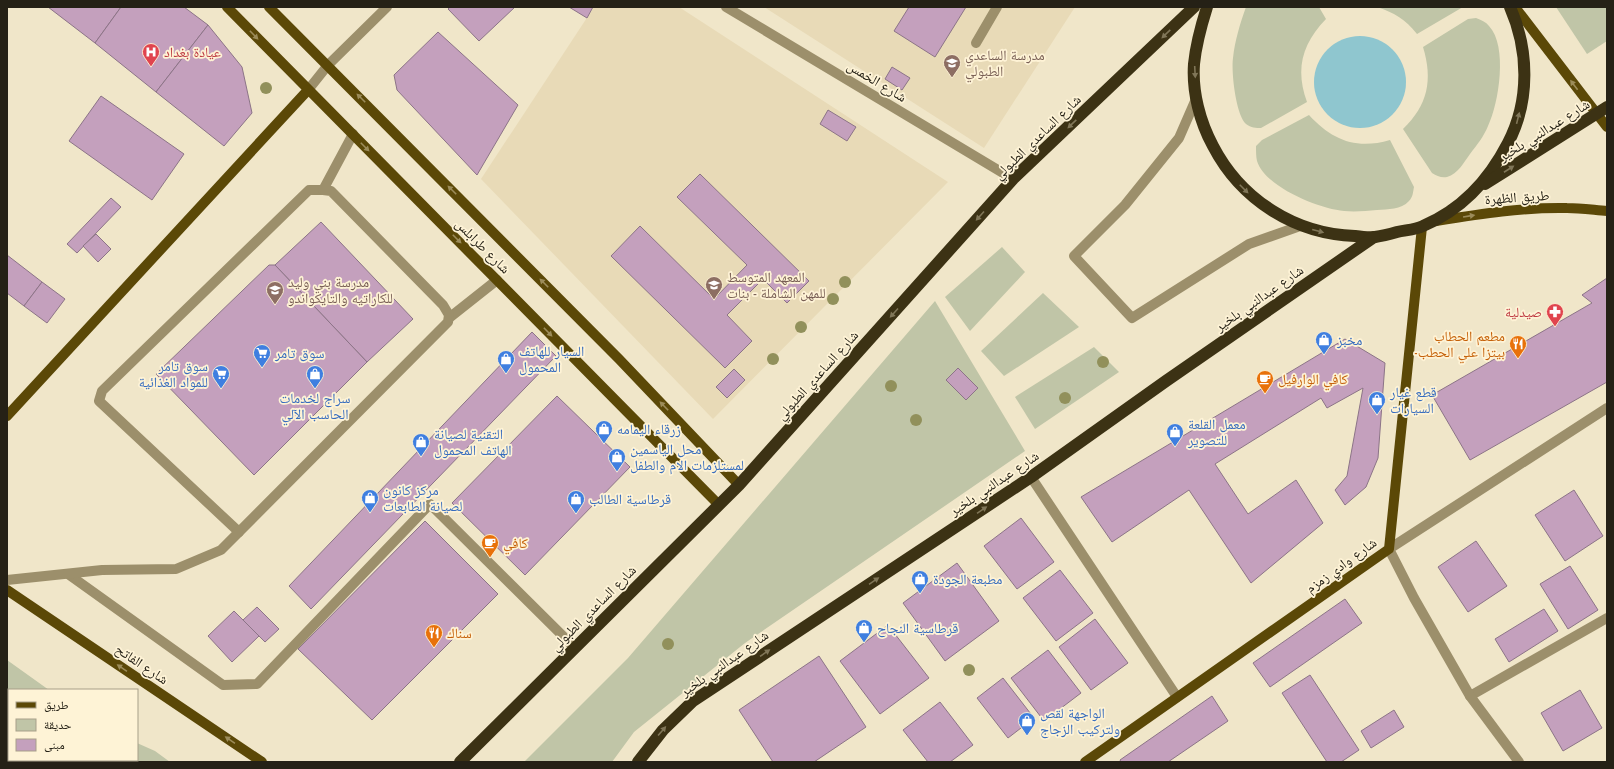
<svg xmlns="http://www.w3.org/2000/svg" width="1614" height="769" viewBox="0 0 1614 769" font-family="Jost,'Noto Naskh Arabic',sans-serif">
<rect width="100%" height="100%" fill="#f0e6c9"/>
<g fill="#e8dab7">
<polygon points="594,7 679,7 948,182 713,419 481,179"/>
<polygon points="764,7 1075,7 984,148"/>
</g>
<g fill="#c0c5a7">
<path d="M1246,7H1319L1326,19C1302,44 1295,69 1307,102L1261,128C1256,128 1251,128 1246,124C1236,115 1231,72 1233,58C1235,40 1240,24 1246,7Z"/>
<path d="M1377,7H1463L1417,34C1405,19 1395,13 1377,7Z"/>
<polygon points="1556,7 1607,7 1607,41 1587,54"/>
<path d="M1476,18C1481,20 1486,22 1489,26C1508,46 1499,103 1488,126C1484,136 1477,145 1470,154C1464,162 1458,174 1447,177C1441,178 1437,176 1432,173L1403,129C1428,105 1433,80 1423,47L1468,19Z"/>
<path d="M1309,115C1332,140 1356,150 1390,140L1414,187C1413,192 1413,197 1409,201C1401,210 1388,209 1377,210C1366,211 1355,212 1344,211C1319,209 1265,187 1257,161C1256,157 1256,151 1256,146L1262,140Z"/>
<polygon points="1002,247 1025,272 970,331 945,297"/>
<polygon points="1043,293 1079,327 1004,376 981,351"/>
<polygon points="935,301 1025,451 745,643 634,732 612,762 524,762 628,658"/>
<polygon points="1094,347 1119,372 1035,429 1015,397"/>
<polygon points="7,660 49,690 9,690 9,695 7,693"/>
<polygon points="137,743 155,751 170,762 84,762 82,760 137,760"/>
</g>
<circle fill="#8fc6cf" cx="1360" cy="82" r="46"/>
<g fill="#c4a0bd" stroke="#8c7487">
<polygon points="48,7 121,7 95,43"/>
<polygon points="121,7 184,7 208,25 156,92 95,43"/>
<polygon points="450,7 515,7 479,41 448,9"/>
<polygon points="569,7 593,7 587,18"/>
<polygon points="909,7 966,7 935,57 894,31"/>
<polygon points="208,25 242,67 252,113 224,146 156,92"/>
<polygon points="438,32 518,105 477,175 397,90 394,75"/>
<polygon points="892,67 910,78 902,90 885,79"/>
<polygon points="101,96 184,154 152,200 69,141"/>
<polygon points="828,110 856,127 847,141 820,124"/>
<polygon points="700,174 809,281 787,303 763,279 727,315 752,341 725,368 611,256 640,226 714,299 747,265 677,197"/>
<polygon points="111,198 121,207 77,253 67,244"/>
<polygon points="321,222 413,319 367,362 275,265"/>
<polygon points="96,234 111,249 98,262 83,246"/>
<polygon points="7,255 42,282 24,306 7,293"/>
<polygon points="269,265 275,265 367,362 254,475 156,374"/>
<polygon points="1607,278 1607,382 1470,460 1432,395 1592,303 1582,295"/>
<polygon points="42,282 65,299 47,323 24,306"/>
<polygon points="532,332 556,356 311,609 289,586"/>
<polygon points="1345,339 1385,363 1378,458 1366,487 1345,505 1335,490 1347,476 1363,388 1327,408 1321,398 1215,464 1248,514 1296,480 1323,523 1251,583 1189,490 1112,542 1081,497"/>
<polygon points="958,368 978,388 966,400 946,380"/>
<polygon points="734,369 745,380 727,398 716,387"/>
<polygon points="557,396 630,467 525,575 452,503"/>
<polygon points="1574,490 1603,536 1565,561 1535,515"/>
<polygon points="1021,518 1054,562 1017,589 984,546"/>
<polygon points="425,521 498,594 372,720 298,649"/>
<polygon points="1476,541 1507,586 1468,612 1438,567"/>
<polygon points="957,563 999,621 945,661 903,603"/>
<polygon points="1570,566 1598,610 1568,629 1540,584"/>
<polygon points="1060,570 1093,613 1056,641 1023,598"/>
<polygon points="1345,599 1362,623 1270,687 1253,663"/>
<polygon points="257,607 279,629 265,642 243,620"/>
<polygon points="1544,609 1558,631 1509,662 1495,639"/>
<polygon points="234,611 259,636 232,662 208,636"/>
<polygon points="1095,619 1128,663 1091,690 1059,647"/>
<polygon points="888,625 929,678 880,714 840,661"/>
<polygon points="1048,650 1081,693 1044,721 1011,678"/>
<polygon points="819,656 866,727 814,762 773,762 739,710"/>
<polygon points="1310,675 1359,750 1341,762 1327,762 1282,693"/>
<polygon points="1003,678 1034,718 1008,738 977,698"/>
<polygon points="1580,690 1602,728 1563,751 1541,713"/>
<polygon points="1212,696 1228,721 1168,762 1121,762 1120,760"/>
<polygon points="940,702 973,745 950,762 928,762 903,730"/>
<polygon points="1394,710 1404,727 1371,748 1361,731"/>
</g>
<g fill="none" stroke-linecap="round" stroke-linejoin="round">
<g stroke="#9c8f6b" stroke-width="10">
<polyline points="726,7 1013,179"/>
<polyline points="976,43 997,7"/>
<polyline points="308,90 328,65 387,7"/>
<polyline points="1196,99 1179,138 1125,205 1074,256 1132,318 1249,244 1300,226"/>
<polyline points="449,318 497,280"/>
<polyline points="1031,477 1177,697"/>
<polyline points="239,532 99,401 102,391 309,190 323,190"/>
<polyline points="68,574 223,685 257,684 430,504 575,648"/>
<polyline points="7,580 102,570 176,569 221,550 448,322 449,315 443,305 331,191 323,190 353,134"/>
<polyline points="1470,696 1607,618"/>
<polyline points="1519,762 1470,696 1414,598 1389,549 1607,408"/>
</g>
<g stroke="#5b4807" stroke-width="10">
<polyline points="227,7 719,505"/>
<polyline points="269,7 619,359 739,485"/>
<polyline points="1515,7 1607,127"/>
<path d="M1436,221C1480,214 1524,207 1567,208C1580,208 1594,210 1607,211"/>
<polyline points="7,416 308,90"/>
<polyline points="7,590 262,762"/>
<polyline points="7,713 9,715"/>
<polyline points="57,760 59,762"/>
<polyline points="1085,762 1389,549 1422,227"/>
</g>
<g stroke="#3c3214" stroke-width="12">
<path d="M1207,7C1201,26 1196,44 1194,64C1192,92 1200,122 1213,146C1241,200 1295,234 1355,236C1362,237 1369,238 1375,237C1382,236 1390,234 1397,232C1405,230 1415,230 1423,226C1461,210 1489,180 1508,143C1530,101 1529,50 1510,7"/>
<polyline points="1485,184 1607,107"/>
<polyline points="460,762 739,485 1013,179 1194,7"/>
<polyline points="638,762 663,730 693,701 1031,477 1166,381 1374,237"/>
</g>
</g>
<g fill="#91905b">
<circle cx="266" cy="88" r="6"/>
<circle cx="845" cy="282" r="6"/>
<circle cx="833" cy="299" r="6"/>
<circle cx="801" cy="327" r="6"/>
<circle cx="773" cy="359" r="6"/>
<circle cx="1103" cy="362" r="6"/>
<circle cx="891" cy="386" r="6"/>
<circle cx="1065" cy="398" r="6"/>
<circle cx="916" cy="420" r="6"/>
<circle cx="668" cy="644" r="6"/>
<circle cx="969" cy="670" r="6"/>
</g>
<defs><path id="oneway-solid" d="M-6-.8H1V-3.2L6.5 0L1 3.2V.8H-6Z"/></defs>
<g fill="#807658">
<use href="#oneway-solid" transform="translate(1166 34) rotate(136)"/>
<use href="#oneway-solid" transform="translate(1195 72) rotate(87)"/>
<use href="#oneway-solid" transform="translate(1518 118) rotate(-76)"/>
<use href="#oneway-solid" transform="translate(1072 124) rotate(136)"/>
<use href="#oneway-solid" transform="translate(1509 169) rotate(-33)"/>
<use href="#oneway-solid" transform="translate(1244 189) rotate(45)"/>
<use href="#oneway-solid" transform="translate(980 216) rotate(132)"/>
<use href="#oneway-solid" transform="translate(1318 231) rotate(15)"/>
<use href="#oneway-solid" transform="translate(894 313) rotate(132)"/>
<use href="#oneway-solid" transform="translate(982 510) rotate(-34)"/>
<use href="#oneway-solid" transform="translate(874 581) rotate(-34)"/>
<use href="#oneway-solid" transform="translate(765 653) rotate(-34)"/>
<use href="#oneway-solid" transform="translate(662 731) rotate(-49)"/>
</g>
<g fill="#9c8c5a">
<use href="#oneway-solid" transform="translate(254 35) rotate(46)"/>
<use href="#oneway-solid" transform="translate(1574 85) rotate(-127)"/>
<use href="#oneway-solid" transform="translate(361 98) rotate(-135)"/>
<use href="#oneway-solid" transform="translate(365 147) rotate(45)"/>
<use href="#oneway-solid" transform="translate(452 190) rotate(-135)"/>
<use href="#oneway-solid" transform="translate(1469 216) rotate(-9)"/>
<use href="#oneway-solid" transform="translate(457 239) rotate(45)"/>
<use href="#oneway-solid" transform="translate(544 283) rotate(-135)"/>
<use href="#oneway-solid" transform="translate(548 332) rotate(46)"/>
<use href="#oneway-solid" transform="translate(664 406) rotate(-134)"/>
<use href="#oneway-solid" transform="translate(122 668) rotate(-146)"/>
<use href="#oneway-solid" transform="translate(230 740) rotate(-146)"/>
</g>
<defs>
<symbol id="hospital-pin" viewBox="-11 -11 22 30"><path d="M0 17L-7.5 6A9.5 9.5 0 1 1 7.5 6Z" fill="#e0444e" stroke="#fef3d6"/><path d="M-5-5h3v3.5h4V-5h3V5h-3V1.5h-4V5h-3Z" fill="#fff"/></symbol>
<symbol id="school-pin" viewBox="-11 -11 22 30"><path d="M0 17L-7.5 6A9.5 9.5 0 1 1 7.5 6Z" fill="#8d6e63" stroke="#fef3d6"/><path d="M0-5L7-2L0 1L-7-2ZM-4 1L0 2.5L4 1V4Q0 6-4 4Z" fill="#fff"/></symbol>
<symbol id="university-pin" viewBox="-11 -11 22 30"><path d="M0 17L-7.5 6A9.5 9.5 0 1 1 7.5 6Z" fill="#8d6e63" stroke="#fef3d6"/><path d="M0-5L7-2L0 1L-7-2ZM-4 1L0 2.5L4 1V4Q0 6-4 4Z" fill="#fff"/></symbol>
<symbol id="pharmacy-pin" viewBox="-11 -11 22 30"><path d="M0 17L-7.5 6A9.5 9.5 0 1 1 7.5 6Z" fill="#e0444e" stroke="#fef3d6"/><path d="M-2-6h4v4h4v4h-4v4h-4v-4h-4v-4h4Z" fill="#fff"/></symbol>
<symbol id="shop-pin" viewBox="-11 -11 22 30"><path d="M0 17L-7.5 6A9.5 9.5 0 1 1 7.5 6Z" fill="#3f7fe0" stroke="#fef3d6"/><path d="M-5-2.5h2.3a2.7 3.5 0 0 1 5.4 0H5L5.5 6h-11ZM-1.5-2.5h3a1.5 2.3 0 0 0-3 0Z" fill="#fff"/></symbol>
<symbol id="restaurant-pin" viewBox="-11 -11 22 30"><path d="M0 17L-7.5 6A9.5 9.5 0 1 1 7.5 6Z" fill="#e8710a" stroke="#fef3d6"/><path d="M-5-6h1v4h1v-4h1v4h1v-4h1v5L-1.5 .5V6h-2V.5L-5-1ZM5-6V6H3V1.5H1.5Q1.5-4 5-6Z" fill="#fff"/></symbol>
<symbol id="supermarket-pin" viewBox="-11 -11 22 30"><path d="M0 17L-7.5 6A9.5 9.5 0 1 1 7.5 6Z" fill="#3f7fe0" stroke="#fef3d6"/><path d="M-6-5.5h2.5l.6 2H6L4.5 2H-2.5L-4.4-4H-6ZM-1.5 3.2a1.3 1.3 0 1 0 .1 0ZM3 3.2a1.3 1.3 0 1 0 .1 0Z" fill="#fff"/></symbol>
<symbol id="cafe-pin" viewBox="-11 -11 22 30"><path d="M0 17L-7.5 6A9.5 9.5 0 1 1 7.5 6Z" fill="#e8710a" stroke="#fef3d6"/><path d="M-5.5-4.5H6V0H3Q3 3.5 0 3.5H-2.5Q-5.5 3.5-5.5 0ZM3-3.2v2h1.7v-2ZM-6 4.5H4V6H-6Z" fill="#fff"/></symbol>
</defs>
<g fill-rule="evenodd">
<use href="#hospital-pin" x="141" y="42" width="20" height="27"/>
<use href="#school-pin" x="942" y="53" width="20" height="27"/>
<use href="#university-pin" x="704" y="275" width="20" height="27"/>
<use href="#school-pin" x="265" y="280" width="20" height="27"/>
<use href="#pharmacy-pin" x="1545" y="302" width="20" height="27"/>
<use href="#shop-pin" x="1314" y="330" width="20" height="27"/>
<use href="#restaurant-pin" x="1508" y="334" width="20" height="27"/>
<use href="#supermarket-pin" x="252" y="343" width="20" height="27"/>
<use href="#shop-pin" x="496" y="349" width="20" height="27"/>
<use href="#supermarket-pin" x="211" y="364" width="20" height="27"/>
<use href="#shop-pin" x="305" y="364" width="20" height="27"/>
<use href="#cafe-pin" x="1255" y="369" width="20" height="27"/>
<use href="#shop-pin" x="1367" y="390" width="20" height="27"/>
<use href="#shop-pin" x="594" y="419" width="20" height="27"/>
<use href="#shop-pin" x="1165" y="422" width="20" height="27"/>
<use href="#shop-pin" x="411" y="432" width="20" height="27"/>
<use href="#shop-pin" x="607" y="447" width="20" height="27"/>
<use href="#shop-pin" x="360" y="488" width="20" height="27"/>
<use href="#shop-pin" x="566" y="489" width="20" height="27"/>
<use href="#cafe-pin" x="480" y="533" width="20" height="27"/>
<use href="#shop-pin" x="910" y="569" width="20" height="27"/>
<use href="#shop-pin" x="854" y="618" width="20" height="27"/>
<use href="#restaurant-pin" x="424" y="623" width="20" height="27"/>
<use href="#shop-pin" x="1017" y="711" width="20" height="27"/>
</g>
<g text-anchor="middle" dominant-baseline="central" stroke-width="3.5" stroke-linejoin="round" paint-order="stroke">
<g font-size="14" fill="#be3a42" stroke="#fef3d6" text-anchor="start">
<text x="164" y="52">عيادة بغداد</text>
<text x="1542" y="312" text-anchor="end">صيدلية</text>
</g>
<g font-size="14" fill="#785e54" stroke="#fef3d6" text-anchor="start">
<text x="965" y="55">مدرسة الساعدي<tspan x="965" dy="16">الطبولي</tspan></text>
<text x="727" y="277">المعهد المتوسط<tspan x="727" dy="16">للمهن الشاملة - بنات</tspan></text>
<text x="288" y="282">مدرسة بني وليد<tspan x="288" dy="16">للكاراتيه والتايكواندو</tspan></text>
</g>
<g font-size="14" fill="#252116" stroke="#fef3d6">
<text transform="translate(877 81) rotate(31)">شارع الخمس</text>
<text transform="translate(1544 130) rotate(-32)">شارع عبدالنبي بلخير</text>
<text transform="translate(1037 137) rotate(-44)">شارع الساعدي الطبولي</text>
<text transform="translate(1517 197) rotate(-4)">طريق الظهرة</text>
<text transform="translate(483 246) rotate(45)">شارع طرابلس</text>
<text transform="translate(1259 298) rotate(-35)">شارع عبدالنبي بلخير</text>
<text transform="translate(817 375) rotate(-48)">شارع الساعدي الطبولي</text>
<text transform="translate(994 483) rotate(-34)">شارع عبدالنبي بلخير</text>
<text transform="translate(1341 565) rotate(-36)">شارع وادي زمزم</text>
<text transform="translate(593 608) rotate(-45)">شارع الساعدي الطبولي</text>
<text transform="translate(724 663) rotate(-35)">شارع عبدالنبي بلخير</text>
<text transform="translate(142 664) rotate(34)">شارع الفاتح</text>
</g>
<g font-size="14" fill="#c56008" stroke="#fef3d6" text-anchor="start">
<text x="1505" y="336" text-anchor="end">مطعم الحطاب<tspan x="1505" dy="16">-بيتزا علي الحطب</tspan></text>
<text x="1278" y="379">كافي الوارفيل</text>
<text x="503" y="543">كافي</text>
<text x="447" y="633">سناك</text>
</g>
<g font-size="14" fill="#366cbe" stroke="#fef3d6" text-anchor="start">
<text x="1337" y="340">مخبز</text>
<text x="519" y="351">السيار للهاتف<tspan x="519" dy="16">المحمول</tspan></text>
<text x="275" y="353">سوق تامر</text>
<text x="208" y="366" text-anchor="end">سوق تامر<tspan x="208" dy="16">للمواد الغذائية</tspan></text>
<text x="1390" y="392">قطع غيار<tspan x="1390" dy="16">السيارات</tspan></text>
<text x="315" y="398" text-anchor="middle">سراج لخدمات<tspan x="315" dy="16">الحاسب الآلي</tspan></text>
<text x="1188" y="424">معمل القلعة<tspan x="1188" dy="16">للتصوير</tspan></text>
<text x="617" y="429">زرقاء اليمامه</text>
<text x="434" y="434">التقنية لصيانة<tspan x="434" dy="16">الهاتف المحمول</tspan></text>
<text x="630" y="449">محل الياسمين<tspan x="630" dy="16">لمستلزمات الام والطفل</tspan></text>
<text x="383" y="490">مركز كانون<tspan x="383" dy="16">لصيانة الطابعات</tspan></text>
<text x="589" y="499">قرطاسية الطالب</text>
<text x="933" y="579">مطبعة الجودة</text>
<text x="877" y="628">قرطاسية النجاح</text>
<text x="1040" y="713">الواجهة لقص<tspan x="1040" dy="16">ولتركيب الزجاج</tspan></text>
</g>
</g>
<rect width="1614" height="769" fill="none" stroke="#252116" stroke-width="16"/>
<rect x="8" y="689" width="130" height="72" fill="#fef3d6" stroke="#a79f89"/>
<rect x="16" y="702" width="20" height="6" fill="#5b4807" stroke="#a79f89"/>
<text x="44" y="709" font-size="12" fill="#252116">طريق</text>
<rect x="16" y="719" width="20" height="12" fill="#c0c5a7" stroke="#a79f89"/>
<text x="44" y="729" font-size="12" fill="#252116">حديقة</text>
<rect x="16" y="739" width="20" height="12" fill="#c4a0bd" stroke="#a79f89"/>
<text x="44" y="749" font-size="12" fill="#252116">مبنى</text>
</svg>
